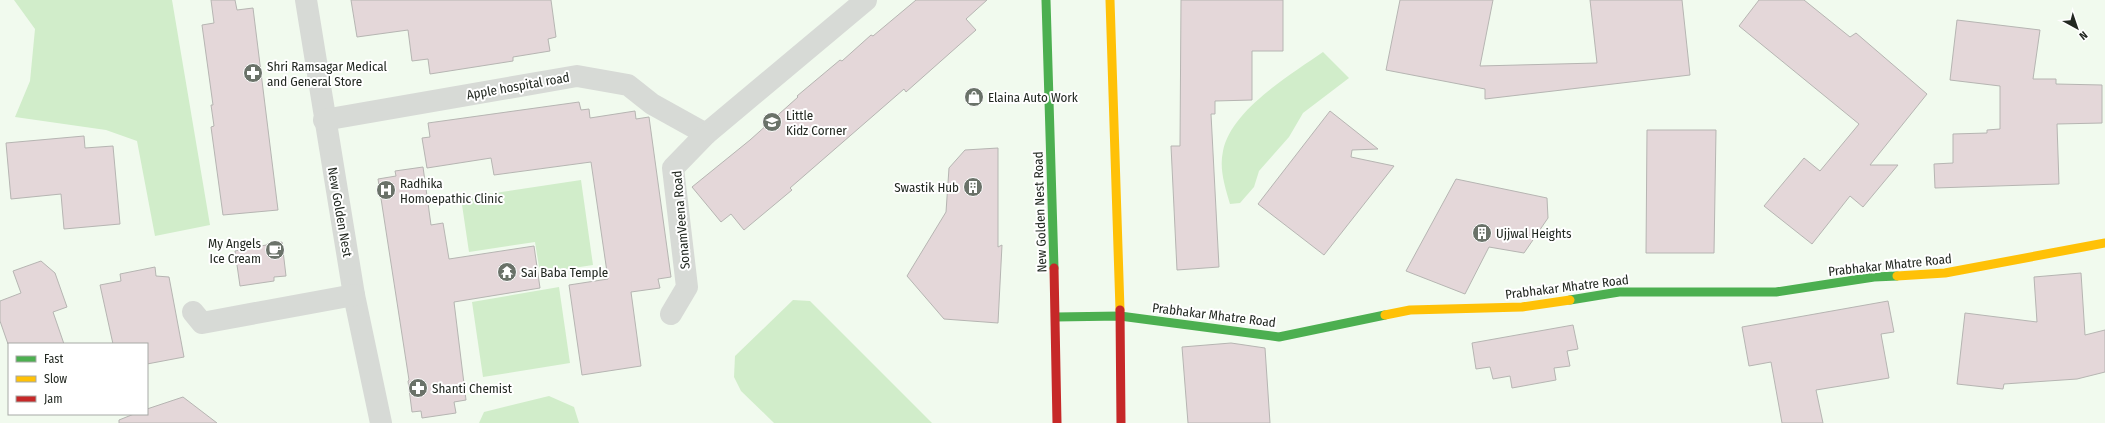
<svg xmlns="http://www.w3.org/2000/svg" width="2105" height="423" viewBox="0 0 2105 423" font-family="'Fira Sans Condensed',sans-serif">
<rect width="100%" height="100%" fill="#f1faee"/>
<g fill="#d1edca">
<polygon points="14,0 172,0 210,225 155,236 137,141 106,130 15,117 30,81 35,29"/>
<path d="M1323,52L1349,78L1303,113L1289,137L1259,171L1254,187L1240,203L1230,204C1225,187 1219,169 1223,151C1231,110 1290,75 1323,52Z"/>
<polygon points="581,180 593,265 540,273 535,242 469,252 461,198"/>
<polygon points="559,287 570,363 483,377 472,302"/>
<polygon points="793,300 810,301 932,423 774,423 741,391 734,377 735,356"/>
<polygon points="549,396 574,407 579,423 479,423 484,412"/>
</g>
<g fill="#e4d7d9" stroke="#b6b5b2">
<polygon points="211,0 235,0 237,10 253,8 278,210 223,215 211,127 214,126 211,105 213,105 202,25 214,23"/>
<polygon points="351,0 551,0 556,37 548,39 550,51 513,57 513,61 430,74 428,59 412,61 408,30 357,37"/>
<polygon points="916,0 987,0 966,19 976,30 906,92 904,89 790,188 792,190 744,230 731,214 721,222 692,187 750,140 798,97 797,96 840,60 842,61 871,35 873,36"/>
<polygon points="1181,0 1283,0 1283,51 1252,51 1252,100 1215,101 1215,114 1211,114 1219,267 1177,270 1171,146 1180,146"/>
<polygon points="1400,0 1493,0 1480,66 1597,63 1590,0 1682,0 1690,75 1485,99 1485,89 1386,70"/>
<polygon points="1759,0 1804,0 1850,37 1856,33 1927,94 1870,165 1898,165 1863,207 1850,196 1812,244 1764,206 1804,158 1820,171 1859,124 1739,26"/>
<polygon points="1957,20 2040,30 2033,79 2056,79 2056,84 2102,85 2102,123 2057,124 2059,184 1935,188 1934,164 1953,163 1953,134 1987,133 1987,130 2000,129 2000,86 1950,80"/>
<polygon points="579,102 581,110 589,109 590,118 635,111 636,119 649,117 671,277 658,279 660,288 631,292 641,366 582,375 569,285 608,279 591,162 494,175 491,158 427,168 422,138 430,137 428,123"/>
<polygon points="1330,111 1378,149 1352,150 1351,157 1394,166 1324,255 1258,204"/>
<polygon points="1647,130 1716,130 1714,253 1646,253"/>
<polygon points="84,136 85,148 113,146 120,224 64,229 61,194 11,199 6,143"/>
<polygon points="998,148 998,247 1002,245 998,323 944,319 907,276 946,212 949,168 965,150"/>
<polygon points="423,167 431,225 443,223 449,259 534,246 540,288 454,302 466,400 454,402 456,413 422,418 421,411 412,412 408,381 409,380 378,179 396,176 395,171"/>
<polygon points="1456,179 1547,198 1548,218 1524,253 1489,247 1465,294 1406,271"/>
<polygon points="282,242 286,276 274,277 274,281 240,286 235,251"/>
<polygon points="41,261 55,273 67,307 53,312 64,344 8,344 0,321 0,301 21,293 13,271"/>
<polygon points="155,267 156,276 169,277 184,357 147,364 147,344 113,344 100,285 121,281 120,274"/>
<polygon points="2081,273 2085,335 2105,330 2105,372 2077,379 2004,384 2003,389 1957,384 1965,313 2037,322 2034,277"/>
<polygon points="1888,301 1894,332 1881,334 1889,378 1816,390 1823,423 1782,423 1771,362 1749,366 1742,327"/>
<polygon points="1573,325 1578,349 1567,351 1570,366 1554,368 1556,380 1512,388 1510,376 1493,379 1490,367 1476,369 1472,343"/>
<polygon points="1231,343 1265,348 1270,423 1188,423 1182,347"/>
<polygon points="183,397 217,423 119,423 119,420 134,414 147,414 147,409"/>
</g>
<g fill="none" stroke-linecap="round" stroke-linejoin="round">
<g stroke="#d7dad6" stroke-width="22">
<polyline points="306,0 354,295 381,423"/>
<polyline points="324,120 577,76 628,85 652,104 706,134 866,0"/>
<polyline points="193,312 202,323 354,295"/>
<polyline points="671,314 687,287 673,168 706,134"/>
</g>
<g stroke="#4caf50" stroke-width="9">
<polyline points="1046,0 1054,268"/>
<polyline points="1570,300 1619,292 1776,292 1874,277 1897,276"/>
<polyline points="1056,317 1120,316 1279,337 1385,315"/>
</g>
<g stroke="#ffc107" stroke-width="9">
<polyline points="1110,0 1120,310"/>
<polyline points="1897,276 1945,273 2105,243"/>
<polyline points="1385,315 1410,310 1522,307 1570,300"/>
</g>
<g stroke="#c62828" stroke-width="9">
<polyline points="1054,268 1057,423"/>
<polyline points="1120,310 1121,423"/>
</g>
</g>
<defs>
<symbol id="pharmacy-disc" viewBox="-11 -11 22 22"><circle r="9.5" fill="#6a7269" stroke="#fff"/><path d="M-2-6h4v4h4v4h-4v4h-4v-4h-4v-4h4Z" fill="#fff"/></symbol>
<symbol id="shop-disc" viewBox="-11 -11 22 22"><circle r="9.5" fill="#6a7269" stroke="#fff"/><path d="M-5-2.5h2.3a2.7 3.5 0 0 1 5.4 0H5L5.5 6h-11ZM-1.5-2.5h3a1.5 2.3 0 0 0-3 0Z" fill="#fff"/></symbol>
<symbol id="school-disc" viewBox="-11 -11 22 22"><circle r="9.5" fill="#6a7269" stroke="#fff"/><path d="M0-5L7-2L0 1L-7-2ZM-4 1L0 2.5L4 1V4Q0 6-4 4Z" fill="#fff"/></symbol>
<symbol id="building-disc" viewBox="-11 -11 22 22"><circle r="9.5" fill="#6a7269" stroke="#fff"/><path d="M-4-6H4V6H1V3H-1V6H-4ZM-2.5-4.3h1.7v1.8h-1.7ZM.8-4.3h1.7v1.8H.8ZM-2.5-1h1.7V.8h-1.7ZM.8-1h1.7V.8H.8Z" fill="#fff"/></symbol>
<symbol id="hospital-disc" viewBox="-11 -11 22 22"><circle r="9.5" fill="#6a7269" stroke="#fff"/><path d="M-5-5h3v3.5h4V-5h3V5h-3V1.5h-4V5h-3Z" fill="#fff"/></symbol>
<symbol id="cafe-disc" viewBox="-11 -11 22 22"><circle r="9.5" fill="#6a7269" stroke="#fff"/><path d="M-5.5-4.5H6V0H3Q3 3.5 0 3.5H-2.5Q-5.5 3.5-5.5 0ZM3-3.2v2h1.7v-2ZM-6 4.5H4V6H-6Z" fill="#fff"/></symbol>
<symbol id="temple-disc" viewBox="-11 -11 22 22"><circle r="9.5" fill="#6a7269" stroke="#fff"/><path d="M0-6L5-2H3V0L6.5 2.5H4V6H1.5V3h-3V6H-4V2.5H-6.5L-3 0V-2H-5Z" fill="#fff"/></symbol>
</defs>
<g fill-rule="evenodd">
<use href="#pharmacy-disc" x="242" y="62" width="22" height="22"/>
<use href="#shop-disc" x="963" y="86" width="22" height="22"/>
<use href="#school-disc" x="761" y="111" width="22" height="22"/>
<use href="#building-disc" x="962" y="176" width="22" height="22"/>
<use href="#hospital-disc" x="375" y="179" width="22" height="22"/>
<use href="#building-disc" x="1471" y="222" width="22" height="22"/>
<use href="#cafe-disc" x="264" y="239" width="22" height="22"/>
<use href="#temple-disc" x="496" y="261" width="22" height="22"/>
<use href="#pharmacy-disc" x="407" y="377" width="22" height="22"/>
</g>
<g text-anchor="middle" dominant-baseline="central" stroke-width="4" stroke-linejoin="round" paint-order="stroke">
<g font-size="13" fill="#222821" stroke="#fff" text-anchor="start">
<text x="267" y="66">Shri Ramsagar Medical<tspan x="267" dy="15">and General Store</tspan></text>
<text x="988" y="97">Elaina Auto Work</text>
<text x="786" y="115">Little<tspan x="786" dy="15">Kidz Corner</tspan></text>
<text x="400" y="183">Radhika<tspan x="400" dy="15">Homoepathic Clinic</tspan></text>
<text x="959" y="187" text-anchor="end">Swastik Hub</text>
<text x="1496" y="233">Ujjwal Heights</text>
<text x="261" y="243" text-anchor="end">My Angels<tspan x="261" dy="15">Ice Cream</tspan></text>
<text x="521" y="272">Sai Baba Temple</text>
<text x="432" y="388">Shanti Chemist</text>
</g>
<g font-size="13" fill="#222821" stroke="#fff">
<text transform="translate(518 86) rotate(-10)">Apple hospital road</text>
<text transform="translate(340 212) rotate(80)">New Golden Nest</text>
<text transform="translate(1040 212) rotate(-92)">New Golden Nest Road</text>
<text transform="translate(681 220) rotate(-95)">SonamVeena Road</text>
<text transform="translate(1890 265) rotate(-6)">Prabhakar Mhatre Road</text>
<text transform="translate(1567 287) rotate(-7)">Prabhakar Mhatre Road</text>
<text transform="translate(1214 315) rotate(7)">Prabhakar Mhatre Road</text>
</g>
</g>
<rect x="8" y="343" width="140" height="72" fill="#ffffff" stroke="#a7a9a6"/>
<rect x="16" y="356" width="20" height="6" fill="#4caf50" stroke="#a7a9a6"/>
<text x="44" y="363" font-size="12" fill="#222821">Fast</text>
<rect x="16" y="376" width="20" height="6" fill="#ffc107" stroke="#a7a9a6"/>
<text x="44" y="383" font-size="12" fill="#222821">Slow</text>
<rect x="16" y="396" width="20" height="6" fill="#c62828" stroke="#a7a9a6"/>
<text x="44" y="403" font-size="12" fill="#222821">Jam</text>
<g transform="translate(2077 28) rotate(140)" stroke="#ffffff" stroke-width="3" paint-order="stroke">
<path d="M0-3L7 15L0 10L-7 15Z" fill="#222821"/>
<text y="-6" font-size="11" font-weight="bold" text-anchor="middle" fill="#222821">N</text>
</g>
</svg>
